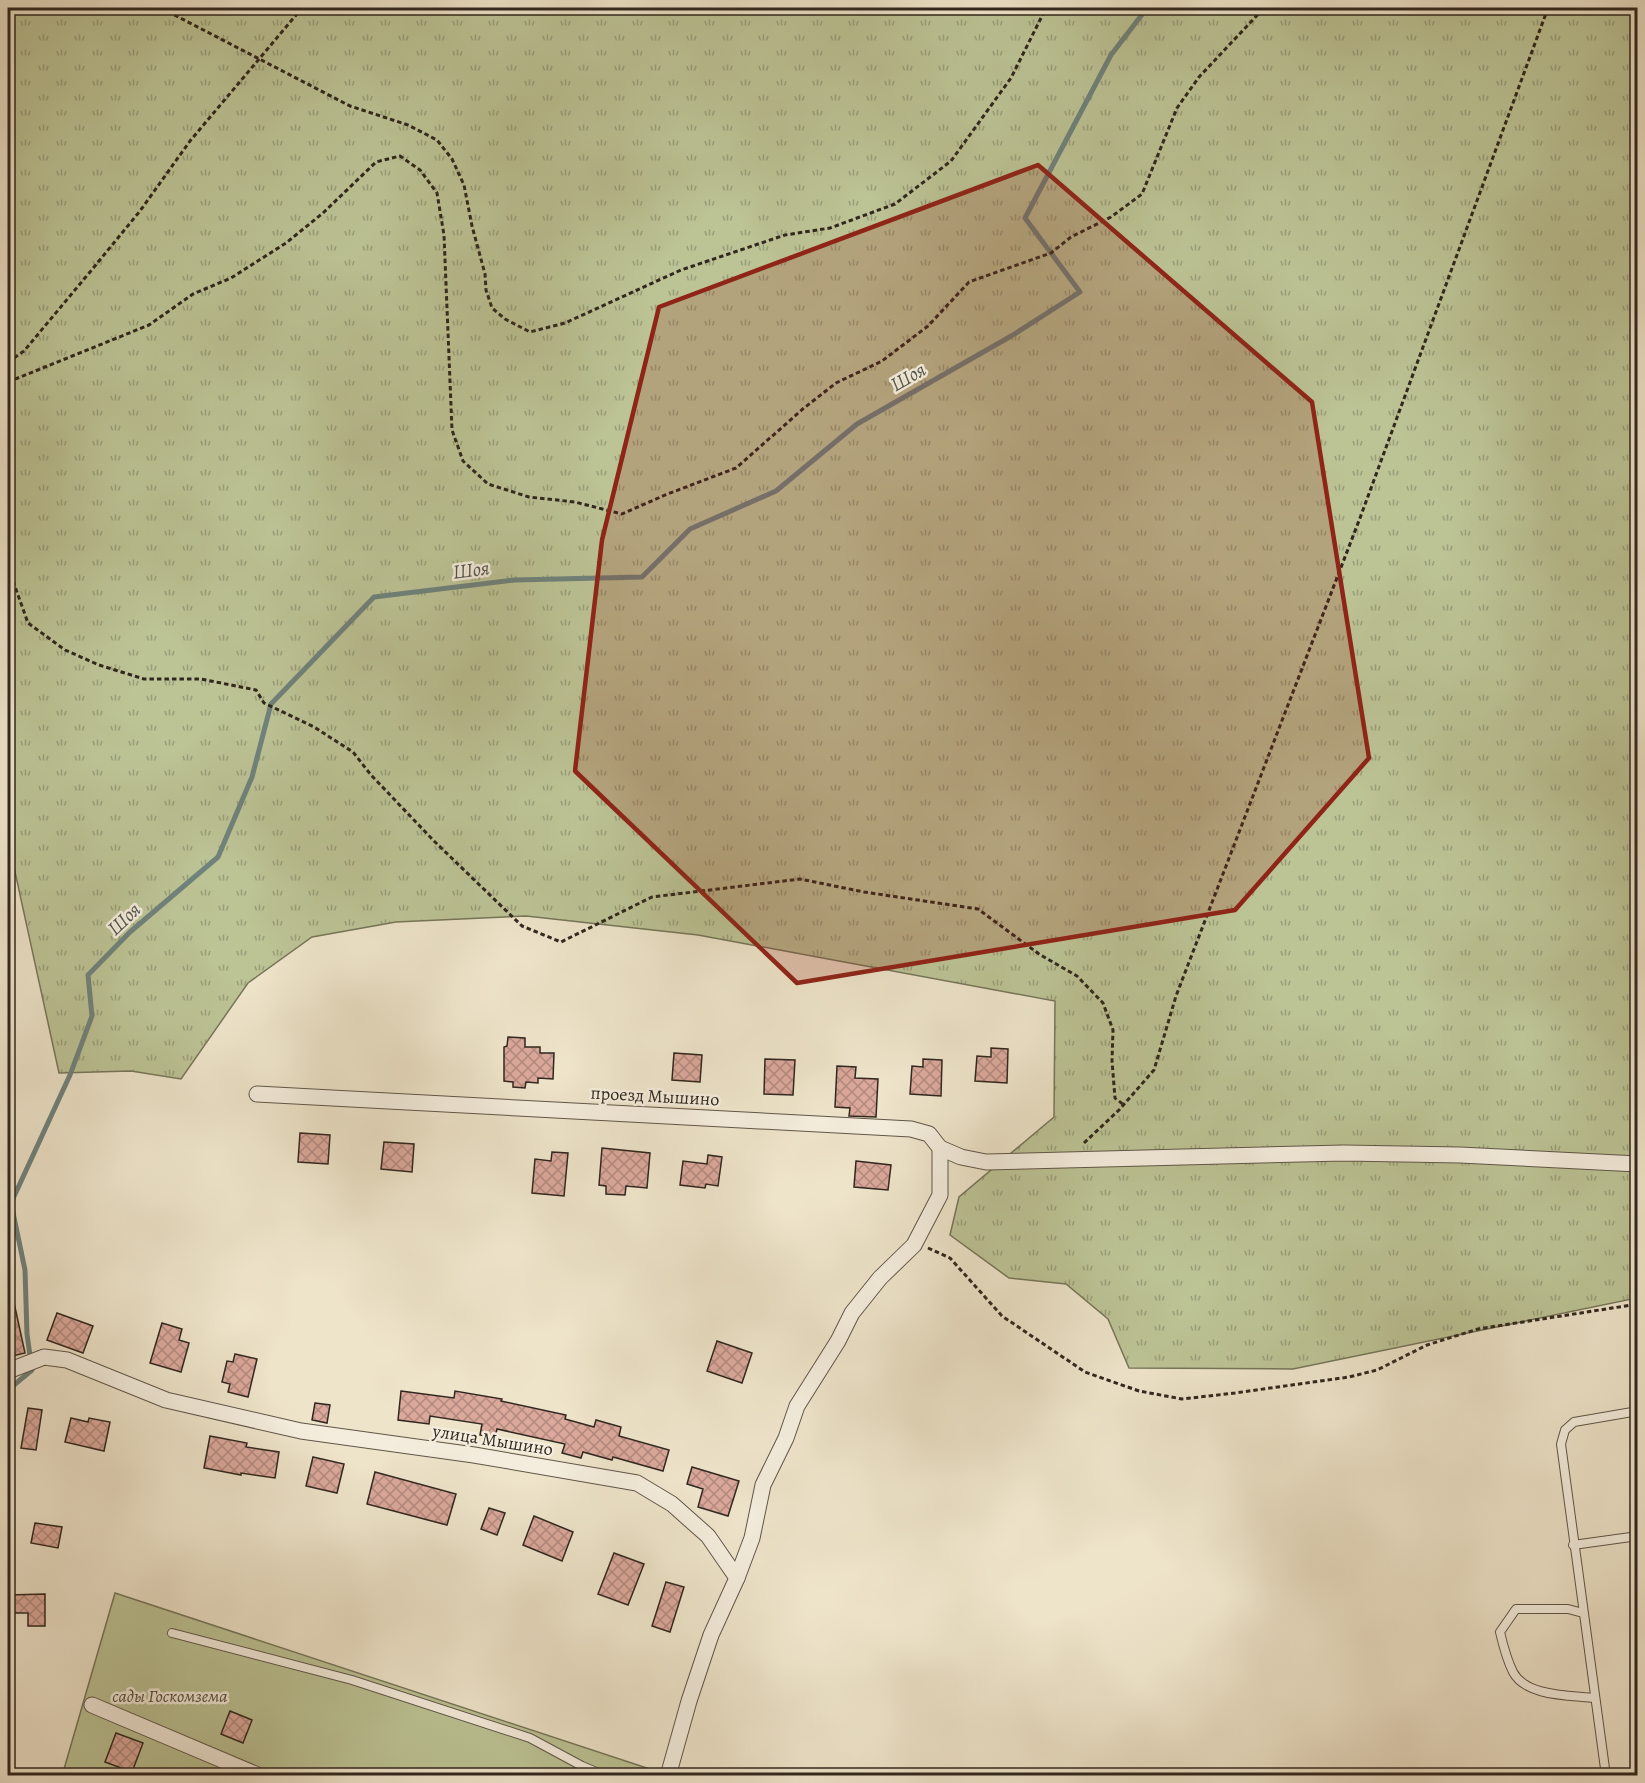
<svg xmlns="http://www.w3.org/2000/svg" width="1645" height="1783" viewBox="0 0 1645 1783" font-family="Alegreya,serif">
<defs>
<pattern id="grass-tufts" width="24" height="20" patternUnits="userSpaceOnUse" patternTransform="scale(1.5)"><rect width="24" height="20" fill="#bcc395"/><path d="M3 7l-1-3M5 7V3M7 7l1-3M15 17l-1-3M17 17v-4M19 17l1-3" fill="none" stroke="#999e79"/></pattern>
<pattern id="building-cross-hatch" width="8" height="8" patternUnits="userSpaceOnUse" patternTransform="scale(1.5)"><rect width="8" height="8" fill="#dba89b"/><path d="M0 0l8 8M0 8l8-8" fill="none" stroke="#b2897e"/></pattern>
</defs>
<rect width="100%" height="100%" fill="#eee4ca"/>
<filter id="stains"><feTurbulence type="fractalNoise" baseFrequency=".00333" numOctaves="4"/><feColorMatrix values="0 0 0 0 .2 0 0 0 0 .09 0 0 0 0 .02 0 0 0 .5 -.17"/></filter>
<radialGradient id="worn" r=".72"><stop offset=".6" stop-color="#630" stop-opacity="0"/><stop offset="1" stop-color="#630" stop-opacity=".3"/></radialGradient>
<polygon fill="url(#grass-tufts)" stroke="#76755a" stroke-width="1.5" points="8,8 1637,8 1637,1298 1293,1369 1129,1368 1108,1319 1066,1284 1009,1278 950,1235 959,1197 1054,1117 1055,1001 698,935 526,916 396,922 312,937 248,983 181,1079 131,1071 59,1073 8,840"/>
<polygon fill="#bcc395" stroke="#76755a" stroke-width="1.5" points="115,1593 662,1773 661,1776 62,1776"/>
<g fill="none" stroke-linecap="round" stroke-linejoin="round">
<polyline stroke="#6f827c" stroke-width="5" points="8,1390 32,1370 27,1334 25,1270 11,1203 70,1075 92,1016 88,975 130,932 218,857 252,777 271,704 374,597 515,580 642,577 690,529 776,491 857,424 1013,335 1080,292 1025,218 1111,55 1147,8"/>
</g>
<g fill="url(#building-cross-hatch)" stroke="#30271e" stroke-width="1.5">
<polygon points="508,1037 525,1038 525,1047 540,1047 540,1053 554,1053 553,1079 538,1078 538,1083 526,1082 525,1088 513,1087 513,1082 504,1081 504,1047 507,1046"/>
<polygon points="991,1048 1008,1049 1007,1083 975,1081 977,1056 991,1057"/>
<polygon points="674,1053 702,1055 700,1082 672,1080"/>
<polygon points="765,1059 795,1060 793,1095 764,1094"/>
<polygon points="923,1059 942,1060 941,1096 910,1094 912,1066 923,1067"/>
<polygon points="837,1066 856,1067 855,1078 878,1079 876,1117 849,1116 850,1108 835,1107"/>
<polygon points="300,1133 330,1135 328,1164 298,1162"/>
<polygon points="384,1142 414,1144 412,1172 381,1169"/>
<polygon points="602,1148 650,1153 647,1188 626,1186 625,1195 606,1194 606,1186 599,1185"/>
<polygon points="552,1152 568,1153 564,1196 532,1193 535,1159 551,1161"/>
<polygon points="708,1155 722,1157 718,1186 706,1184 705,1188 680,1185 683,1161 707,1164"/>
<polygon points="856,1161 891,1165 888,1190 854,1187"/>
<polygon points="8,1298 13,1298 25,1353 8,1357"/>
<polygon points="57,1313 93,1326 83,1353 47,1340"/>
<polygon points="162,1323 182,1329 179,1340 189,1343 181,1372 150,1363"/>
<polygon points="717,1341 752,1353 742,1383 707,1371"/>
<polygon points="235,1354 257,1359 248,1397 228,1392 230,1384 222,1382 227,1361 233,1362"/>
<polygon points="401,1391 454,1398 455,1391 502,1399 501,1401 566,1415 565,1419 594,1427 596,1420 621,1427 619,1436 669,1450 663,1471 613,1457 612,1460 583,1452 581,1458 562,1453 565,1444 497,1429 495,1438 480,1435 482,1424 430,1416 429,1424 398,1420"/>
<polygon points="315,1403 330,1405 327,1423 312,1420"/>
<polygon points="28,1408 42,1410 36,1450 21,1448"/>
<polygon points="71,1418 88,1422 89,1418 110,1422 104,1451 65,1442"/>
<polygon points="210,1436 247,1443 246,1447 279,1452 275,1478 241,1473 241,1475 204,1468"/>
<polygon points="313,1457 344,1464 337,1493 306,1486"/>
<polygon points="692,1467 739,1481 728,1516 698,1507 703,1489 687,1484"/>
<polygon points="375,1472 456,1494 447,1525 367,1504"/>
<polygon points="489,1508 505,1513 497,1535 481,1529"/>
<polygon points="534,1516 573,1532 562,1561 523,1545"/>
<polygon points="35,1523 62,1527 58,1548 31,1543"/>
<polygon points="614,1553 644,1564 628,1605 598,1594"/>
<polygon points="666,1582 684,1587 670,1632 652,1626"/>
<polygon points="45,1594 45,1626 28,1626 28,1613 8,1613 8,1595"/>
<polygon points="230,1711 252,1720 243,1743 221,1734"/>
<polygon points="116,1733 143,1743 132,1772 105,1762"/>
</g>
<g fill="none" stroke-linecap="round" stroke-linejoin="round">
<defs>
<g id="lane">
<polyline points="1573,1545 1638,1536"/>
<path d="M1583,1613L1568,1609H1516L1500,1632C1503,1645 1507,1660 1513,1672C1526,1697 1571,1695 1595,1698"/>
<polyline points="172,1633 352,1680 530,1738 582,1766 606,1776"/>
<polyline points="1606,1776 1561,1444 1565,1430 1574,1422 1638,1411"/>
</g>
<g id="street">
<polyline points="257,1094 911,1129 929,1134 940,1148 940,1195 914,1245 880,1278 852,1313 838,1341 797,1406 786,1438 763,1485 752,1538 737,1578"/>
<polyline points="940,1148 961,1157 986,1162 1344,1153 1460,1155 1638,1164"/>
<polyline points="8,1371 44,1357 67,1360 166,1400 301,1431 474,1455 637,1483 672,1504 708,1536 737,1578 711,1635 689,1701 668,1776"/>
<polyline points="92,1705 260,1776"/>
</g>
</defs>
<use href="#lane" stroke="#605649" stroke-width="10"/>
<use href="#street" stroke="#605649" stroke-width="17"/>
<g stroke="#30271e" stroke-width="3" stroke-dasharray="4.5 3" stroke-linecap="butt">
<polyline points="161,8 350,106 408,125 437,140 452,159 464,185 472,226 485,274 486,290 492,308 505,319 530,332 565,323 681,270 785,235 830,228 895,204 951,161 1011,78 1046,8"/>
<polyline points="8,362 24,351 90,272 140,211 190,141 302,8"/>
<polyline points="8,382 149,325 193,294 231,278 286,243 323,213 376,162 400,156 420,170 437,193 444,235 452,430 463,461 488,484 529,497 575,502 622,514 665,495 736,468 804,408 836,383 882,361 928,326 969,282 1051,253 1071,237 1111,217 1142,194 1177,108 1199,77 1264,8"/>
<polyline points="8,567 28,623 65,650 99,665 144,679 201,679 256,690 264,703 314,727 353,752 371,775 434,841 522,926 561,942 652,897 800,879 864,892 978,909 1039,954 1077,976 1103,1003 1113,1030 1112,1061 1115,1098 1124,1105"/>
<polyline points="1084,1143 1119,1110 1154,1070 1176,996 1360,518 1548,8"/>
<polyline points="928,1248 950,1258 1002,1316 1085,1372 1139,1391 1182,1399 1235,1393 1349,1377 1377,1370 1427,1345 1478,1329 1638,1304"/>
</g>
<use href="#lane" stroke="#f4eddd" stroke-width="8"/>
<use href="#street" stroke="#f4eddd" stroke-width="15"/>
</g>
<path fill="#8f2418" fill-opacity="0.2" stroke="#8f2418" stroke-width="4.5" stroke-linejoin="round" d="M1038,165L1312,402L1369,758L1235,910L797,983L575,771L602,540L659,307Z"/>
<g text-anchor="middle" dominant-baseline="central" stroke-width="5" stroke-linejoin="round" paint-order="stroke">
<g font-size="18" fill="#30271e" stroke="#f4eddd">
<text transform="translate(655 1096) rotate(3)">проезд Мышино</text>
<text transform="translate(493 1440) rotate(9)">улица Мышино</text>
</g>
<g font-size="18" font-style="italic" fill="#534e3c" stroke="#f4eddd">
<text x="170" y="1696">сады Госкомзема</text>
</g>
<g font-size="20" font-style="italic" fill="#50544d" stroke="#f4eddd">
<text transform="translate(908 377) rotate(-30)">Шоя</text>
<text transform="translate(471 570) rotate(-7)">Шоя</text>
<text transform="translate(124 919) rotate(-43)">Шоя</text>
</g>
</g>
<rect width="1645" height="1783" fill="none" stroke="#eee4ca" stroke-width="30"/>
<rect x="9" y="9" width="1627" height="1765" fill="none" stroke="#30271e" stroke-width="3"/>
<rect x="15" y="15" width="1615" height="1753" fill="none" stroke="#30271e" stroke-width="1.5"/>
<rect width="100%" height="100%" filter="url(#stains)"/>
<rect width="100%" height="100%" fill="url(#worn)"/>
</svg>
